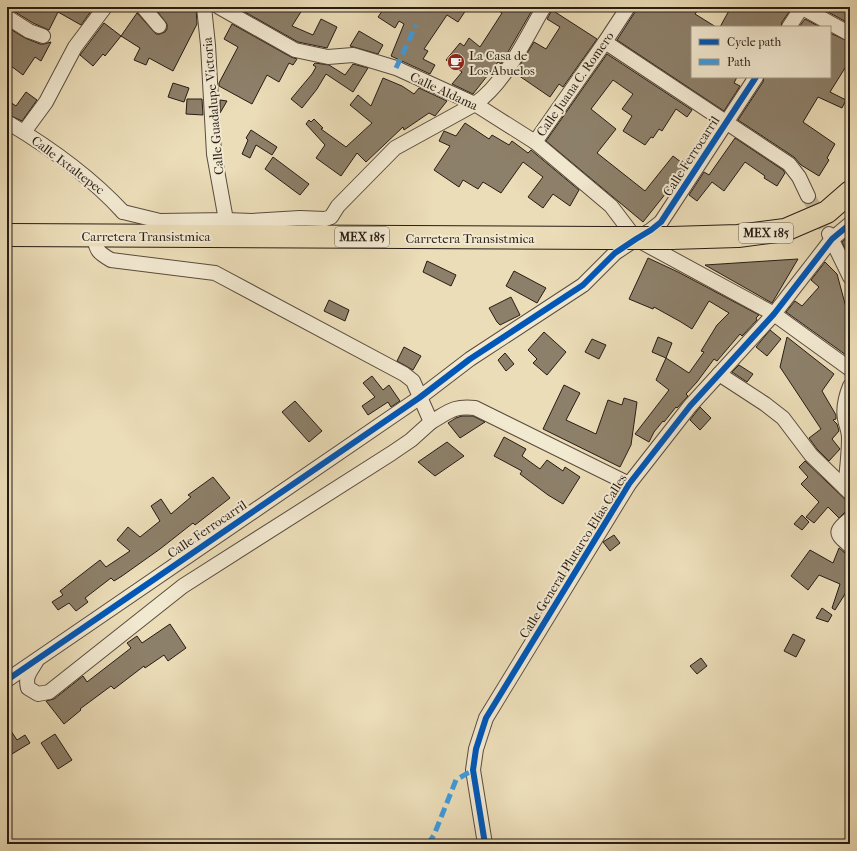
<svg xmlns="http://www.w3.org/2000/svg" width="857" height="851" viewBox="0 0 857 851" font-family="'IM FELL French Canon',serif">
<rect width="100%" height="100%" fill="#ebddb8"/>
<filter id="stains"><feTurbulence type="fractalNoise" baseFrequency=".005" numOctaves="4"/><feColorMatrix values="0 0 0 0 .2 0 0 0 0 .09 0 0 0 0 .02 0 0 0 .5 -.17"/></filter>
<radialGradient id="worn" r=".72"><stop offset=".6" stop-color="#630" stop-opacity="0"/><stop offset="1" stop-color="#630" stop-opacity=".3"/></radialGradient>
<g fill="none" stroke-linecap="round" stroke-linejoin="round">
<polyline stroke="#756856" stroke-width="3.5" points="847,844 850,831"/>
</g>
<g fill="#8d806a" stroke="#281c15">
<polygon points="7,7 94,7 81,25 58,12 49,30 33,23 12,10 7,9"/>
<polygon points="154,7 196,7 197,24 173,71 149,58 146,65 134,60 140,48 121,36 137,13 156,34 160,34 165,32 167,29 167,24"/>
<polygon points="236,7 271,7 279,11 281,7 304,7 292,26 313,35 321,19 337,27 327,48 298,42"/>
<polygon points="385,7 468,7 458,22 447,15 424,49 428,51 423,59 435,65 430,74 391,56 404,24 399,21 395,28 378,17"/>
<polygon points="492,7 534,7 501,64 498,62 473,94 452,84 462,72 446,60 460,43 464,46 469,38 480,47 502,13"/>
<polygon points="636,7 700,7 695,14 716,27 692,27 692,77 737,77 734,83 740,86 724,111 617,40 635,12"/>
<polygon points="731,7 781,7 789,12 782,22 781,27 720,27"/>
<polygon points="819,7 843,7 850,10 850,24"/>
<polygon points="552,10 597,39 563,87 559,84 550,97 515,73 534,42 546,49 560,27 547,19"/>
<polygon points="805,19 820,27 799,27"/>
<polygon points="104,23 121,36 105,56 103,54 93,66 80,55"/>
<polygon points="232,24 291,57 297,59 293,65 289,63 279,82 267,75 252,104 219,86 219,83 238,47 224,39"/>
<polygon points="7,27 25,38 40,44 44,44 51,42 41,61 35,57 23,75 7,63"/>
<polygon points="359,31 383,45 378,54 350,46"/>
<polygon points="830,33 850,42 850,60 830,92 846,100 842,108 818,97 803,122 835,144 827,158 829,160 819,176 801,165 794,157 738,120 763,82 764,77 830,77"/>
<polygon points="607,54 692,110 687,117 676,109 662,131 659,129 653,138 651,137 645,145 623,131 632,116 622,109 633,94 613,80 591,109 616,129 597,153 645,191 673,156 681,162 683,159 689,164 675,184 674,183 643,222 546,141"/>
<polygon points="315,63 329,65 345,75 353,64 368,68 353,92 326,74 317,89 302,108 291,99 312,74 316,67 313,65"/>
<polygon points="383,78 402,86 414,94 419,88 447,101 435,116 429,113 404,130 403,127 366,162 357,153 341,176 316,158 325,145 306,124 309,120 311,122 314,119 323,128 321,129 346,147 372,123 350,105 358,95 371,106"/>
<polygon points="173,83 189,88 184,102 168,97"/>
<polygon points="26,92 37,100 22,121 7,114 7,100 16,106"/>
<polygon points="187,99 202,99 203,115 186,114"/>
<polygon points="220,100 227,101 220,113"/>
<polygon points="465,123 489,139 492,135 509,145 512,141 528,153 531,150 579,190 570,206 553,194 543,208 528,197 543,177 523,162 501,193 483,182 478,189 463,180 459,187 434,170 450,146 439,141 444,131 456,136"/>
<polygon points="251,130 277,147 272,155 256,145 250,158 242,154 248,140 246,138"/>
<polygon points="735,138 783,170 785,173 777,186 764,178 765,176 745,162 724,191 712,182 697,201 689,195 704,172 709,175"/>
<polygon points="273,157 309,184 300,195 265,169"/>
<polygon points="850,235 850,258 842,242"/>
<polygon points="648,258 678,272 759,315 756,318 757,320 742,336 740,334 717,361 714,359 697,382 686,394 688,396 677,408 676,407 664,422 663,421 654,432 649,442 635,434 669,390 656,380 666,358 689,373 704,352 701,351 717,325 729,313 709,301 692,329 681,322 654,307 653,309 629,299"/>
<polygon points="798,259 772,303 705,265"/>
<polygon points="427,261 456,275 451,286 423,272"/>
<polygon points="825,262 837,274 850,322 850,349 846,355 786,312 795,301 802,306 819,287 811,280"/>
<polygon points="514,271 546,288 537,303 506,286"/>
<polygon points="511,297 520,315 500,325 497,322 489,308"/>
<polygon points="329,300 349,310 345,321 324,311"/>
<polygon points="770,330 781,339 767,356 756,347"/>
<polygon points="544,332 566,352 547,375 533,363 537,359 528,350"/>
<polygon points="658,337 672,343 666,358 652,352"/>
<polygon points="787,337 834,374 822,391 836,415 836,419 833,420 837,424 839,431 832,439 840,449 829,461 817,449 809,438 821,429 780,367"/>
<polygon points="592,339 606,345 599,359 585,352"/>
<polygon points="404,347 421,356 413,370 397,361"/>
<polygon points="505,353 514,364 506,371 498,360"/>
<polygon points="739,365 753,374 747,382 732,372"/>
<polygon points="372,376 383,390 389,385 400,401 391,407 388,402 368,415 362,406 375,397 363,383"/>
<polygon points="564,385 580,393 566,420 596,434 608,400 622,405 624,398 637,402 631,445 620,467 543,429"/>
<polygon points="295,401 322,431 309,442 282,412"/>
<polygon points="700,407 711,418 700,430 690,420"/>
<polygon points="462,416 473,416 485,422 460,438 448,423 456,418"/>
<polygon points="504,437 526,449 522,456 540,469 547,460 563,471 565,467 580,477 563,504 548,495 520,474 522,471 494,456"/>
<polygon points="447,442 464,456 435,476 418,462"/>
<polygon points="805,461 850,504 850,511 845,512 839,518 828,507 814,523 806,517 819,502 801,484 808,477 799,467"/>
<polygon points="213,477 230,498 195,525 193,523 160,549 122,576 114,581 111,578 85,598 88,602 76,611 69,603 58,610 52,602 63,595 60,591 100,560 106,567 130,551 117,540 128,527 140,537 160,521 151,506 161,499 171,514 191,497 188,495"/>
<polygon points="802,515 809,522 802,530 794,524"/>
<polygon points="614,535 620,543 610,551 603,542"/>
<polygon points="839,548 845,553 850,554 850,586 835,610 832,608 840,584 819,575 808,590 791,576 810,550 833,563"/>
<polygon points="822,608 832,615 828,622 816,618"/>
<polygon points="170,624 186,648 168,661 164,655 145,668 144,666 114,689 111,686 80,709 81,710 64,724 46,701 54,699 83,676 87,682 131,648 127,643 137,636 142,643"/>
<polygon points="793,634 805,640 796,657 784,651"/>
<polygon points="701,658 707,666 697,674 690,666"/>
<polygon points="7,725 17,740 25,735 30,743 7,757"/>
<polygon points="55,734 72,760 58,769 41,743"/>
</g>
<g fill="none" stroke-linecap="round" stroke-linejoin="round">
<polyline stroke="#c4b697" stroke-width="14" stroke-dasharray="14 7" stroke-linecap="butt" points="808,196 829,234"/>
<defs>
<g id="minor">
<polyline points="143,7 159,26"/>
<polyline points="219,7 295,50 328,57 353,55 396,68 475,104 535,142 611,206 636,239 774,314 850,369"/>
<polyline points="801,7 850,34"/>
<polyline points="7,17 29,31 43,36"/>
<polyline points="789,27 802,7"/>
<polyline points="605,42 789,164 799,177 808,196"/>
<path d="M7,122C49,147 90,176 123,212"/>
<polyline points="24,132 46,102 75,47 105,7"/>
<polyline points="535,142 605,42 628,7"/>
<polyline points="123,212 160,221 226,220 214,154 208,45 204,7"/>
<path d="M226,220L252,221L300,218L325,219L331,217L338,206L395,148L475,104C506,82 525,39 544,7"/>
<polyline points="829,234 850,277"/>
<polyline points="719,374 765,404 783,418 811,455 845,488"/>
<path d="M431,422C450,411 453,406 475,408L629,484"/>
<path d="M849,492L845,488C847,471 849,454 849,438C849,431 846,425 845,419C843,408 846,396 850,386"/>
<path d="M850,519C834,532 835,533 850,546"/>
<path d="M36,662C30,672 25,676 28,688L38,694L49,692L183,586L392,453L411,440L431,422L413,381L404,374L215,273L111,260C99,253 96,251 94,236"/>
<polyline points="7,680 419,398 470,359 583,285 615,253 636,239 651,230 661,222 756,77"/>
<polyline points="485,844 473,770 476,749 486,718 629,484 690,406 774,314 832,239 850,224"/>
</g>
<g id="primary">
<polyline points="7,235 607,238"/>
<polyline points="671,238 738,236 785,230 827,212 850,192"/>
</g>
</defs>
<use href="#minor" stroke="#594c3e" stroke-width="16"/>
<use href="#primary" stroke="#281c15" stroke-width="24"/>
<use href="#minor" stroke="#f2e9d1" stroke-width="14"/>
<use href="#primary" stroke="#ebddb8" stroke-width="22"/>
<defs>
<polyline id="primary-bridge" points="607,238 671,238"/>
</defs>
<use href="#primary-bridge" stroke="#281c15" stroke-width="24" stroke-linecap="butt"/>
<use href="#primary-bridge" stroke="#ebddb8" stroke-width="22"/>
<g stroke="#3d9bdf" stroke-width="5" stroke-dasharray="10 5" stroke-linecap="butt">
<polyline points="396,68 416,25"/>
<polyline points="428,844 434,835 456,780 473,770"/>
</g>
<defs>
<g id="cycleway">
<polyline points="7,680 419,398 470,359 583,285 615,253 636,239 651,230 661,222 756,77"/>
<polyline points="485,844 473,770 476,749 486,718 629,484 690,406 774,314 832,239 850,224"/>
</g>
</defs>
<use href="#cycleway" stroke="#f2e9d1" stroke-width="8"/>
<use href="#cycleway" stroke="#0057b8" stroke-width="6"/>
</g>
<defs>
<symbol id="cafe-disc" viewBox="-11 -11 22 22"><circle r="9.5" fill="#8f2418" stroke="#f2e9d1"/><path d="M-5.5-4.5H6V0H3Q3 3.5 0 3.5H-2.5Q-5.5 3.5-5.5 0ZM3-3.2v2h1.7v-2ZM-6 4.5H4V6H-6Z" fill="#fff"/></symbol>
</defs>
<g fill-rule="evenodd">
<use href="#cafe-disc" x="446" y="52" width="20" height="20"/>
</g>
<g text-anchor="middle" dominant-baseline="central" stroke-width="4" stroke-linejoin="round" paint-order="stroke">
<g fill="#f2e9d1" stroke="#655a4d" stroke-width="1">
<rect x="739" y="223" width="54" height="20" rx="3"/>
<rect x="335" y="227" width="54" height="20" rx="3"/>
</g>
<g font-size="12" font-weight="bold" fill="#281c15">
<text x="766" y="233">MEX 185</text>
<text x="362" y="237">MEX 185</text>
</g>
<g font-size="13" fill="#281c15" stroke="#f2e9d1" text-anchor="start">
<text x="469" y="55">La Casa de<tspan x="469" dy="15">Los Abuelos</tspan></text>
</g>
<g font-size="13" fill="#281c15" stroke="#f2e9d1">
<text transform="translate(575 84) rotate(-55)">Calle Juana C. Romero</text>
<text transform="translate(444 91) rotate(25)">Calle Aldama</text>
<text transform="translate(213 106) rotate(-95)">Calle Guadalupe Victoria</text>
<text transform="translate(691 156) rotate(-57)">Calle Ferrocarril</text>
<text transform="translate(68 165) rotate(37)">Calle Ixtaltepec</text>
<text x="146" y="236">Carretera Transistmica</text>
<text x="470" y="238">Carretera Transistmica</text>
<text transform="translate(207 529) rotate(-34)">Calle Ferrocarril</text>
<text transform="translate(573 556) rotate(-58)">Calle General Plutarco Elías Calles</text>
</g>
</g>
<rect width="857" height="851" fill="none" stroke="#ebddb8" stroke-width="24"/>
<rect x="8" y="8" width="841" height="835" fill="none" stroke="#281c15" stroke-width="2"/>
<rect x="12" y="12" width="833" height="827" fill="none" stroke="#281c15"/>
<rect x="691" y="26" width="140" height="52" fill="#f2e9d1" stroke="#a19786"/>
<rect x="699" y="39" width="20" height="6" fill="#0057b8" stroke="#a19786"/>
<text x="727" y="46" font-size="12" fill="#281c15">Cycle path</text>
<rect x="699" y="59" width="20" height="6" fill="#3d9bdf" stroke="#a19786"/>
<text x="727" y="66" font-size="12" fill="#281c15">Path</text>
<rect width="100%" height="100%" filter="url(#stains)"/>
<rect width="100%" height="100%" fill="url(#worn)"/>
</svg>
